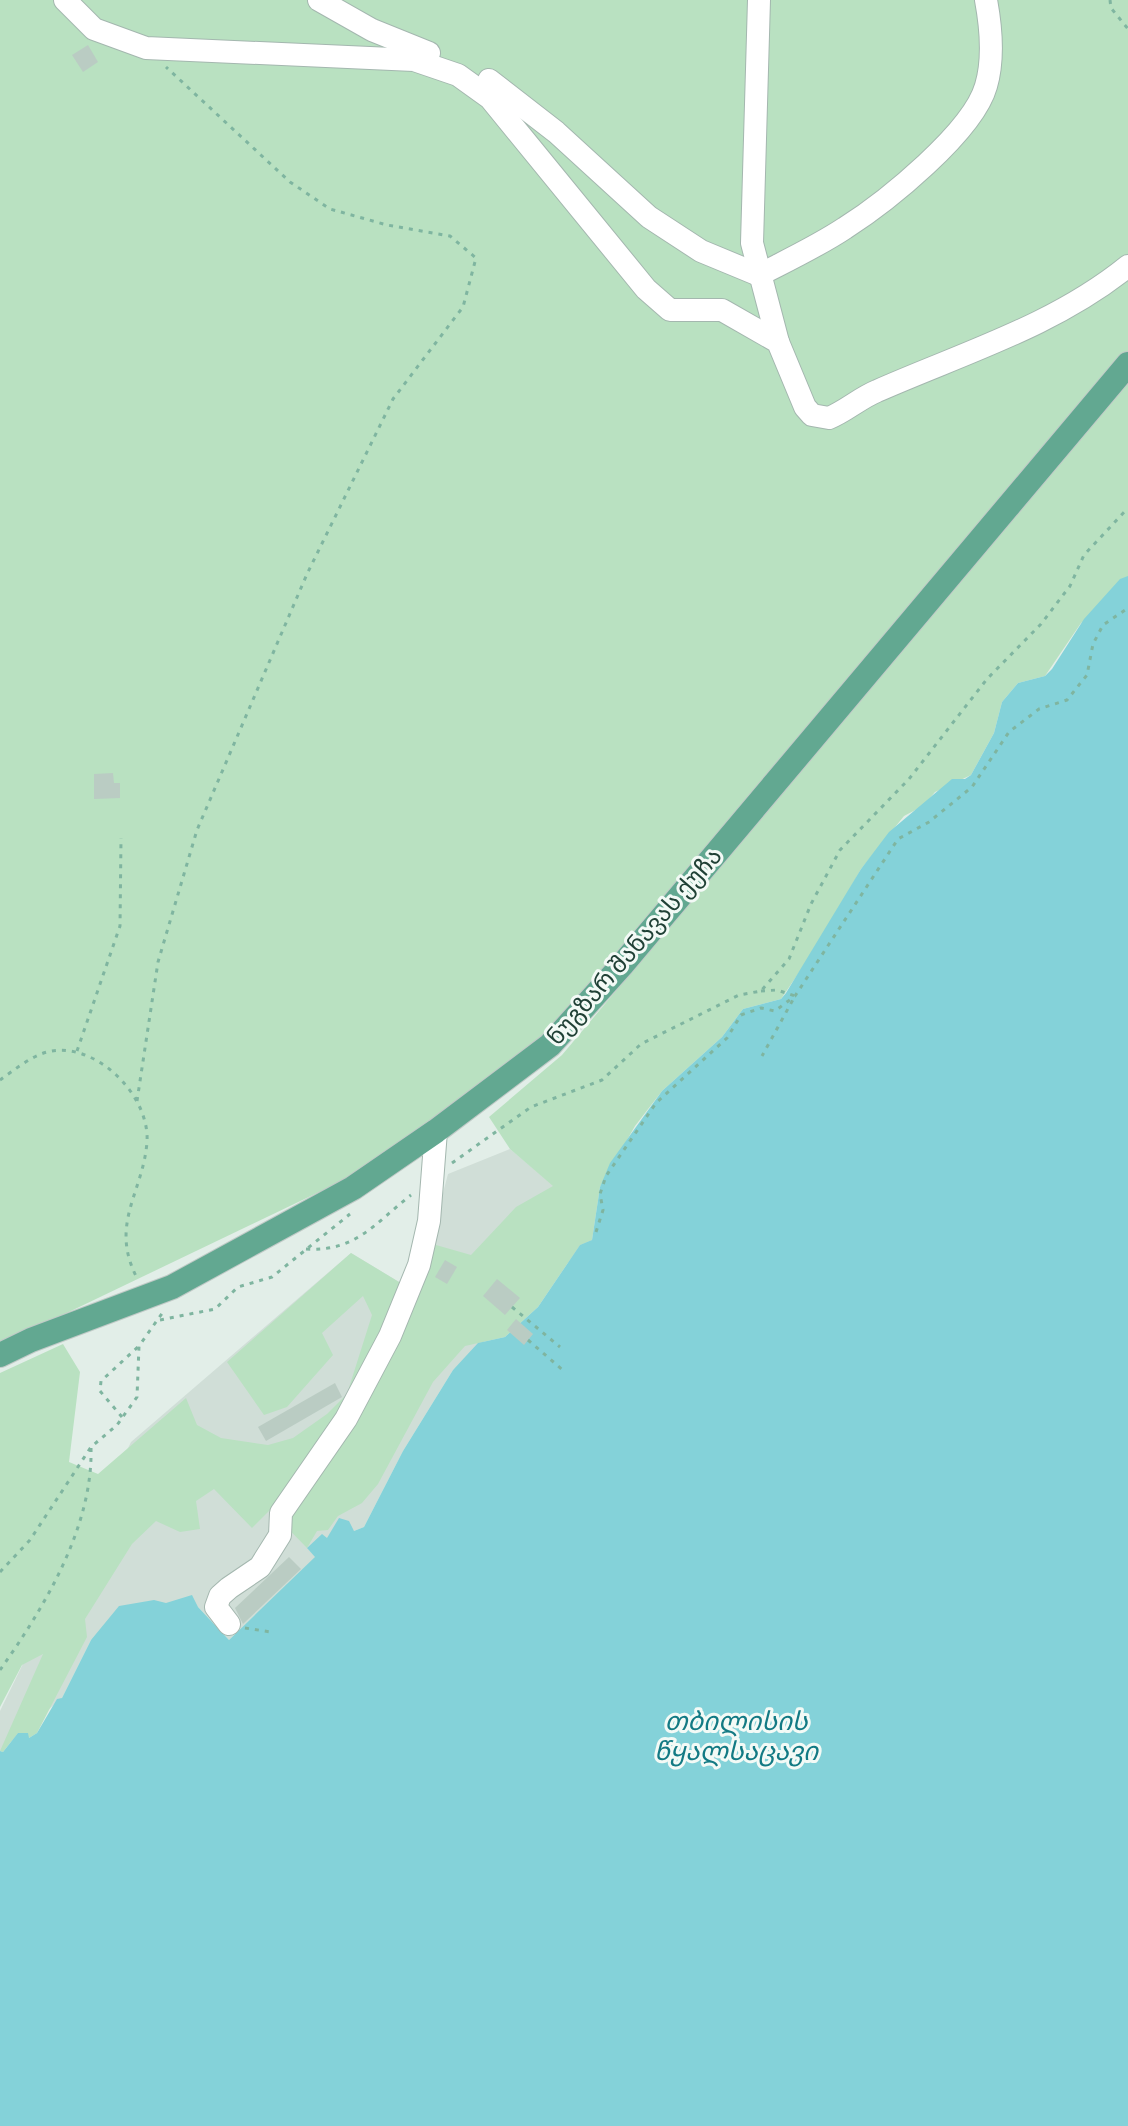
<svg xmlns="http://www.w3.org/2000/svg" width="1128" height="2126" viewBox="0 0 1128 2126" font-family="Cabin,'Noto Sans Georgian',sans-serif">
<rect width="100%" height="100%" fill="#e2eee8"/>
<polygon fill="#d0ded7" points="510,1149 554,1186 592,1240 453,1370 403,1451 364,1527 354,1531 349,1527 308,1549 316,1557 229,1640 198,1607 166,1603 91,1640 62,1698 0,1751 0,1711 131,1442 351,1253 404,1285 420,1280 448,1174"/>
<g fill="#b9e1c1">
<polygon points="0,0 1128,0 1128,352 550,1032 490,1080 340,1182 0,1345"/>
<polygon points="1128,382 1128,591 1081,623 1045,676 1018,683 1002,702 994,733 971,775 935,792 923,806 904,816 861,869 823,937 781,999 743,1009 722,1037 662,1091 635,1126 600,1187 592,1240 580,1245 538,1307 505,1337 465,1346 433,1382 378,1484 362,1503 338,1516 328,1530 317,1531 307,1548 270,1510 252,1528 214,1489 196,1501 200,1529 180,1532 156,1521 132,1544 85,1619 87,1637 37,1733 29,1738 18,1733 3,1752 0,1751 43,1654 22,1665 0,1707 0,1373 63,1344 80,1372 69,1462 98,1474 186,1398 197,1425 221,1438 268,1445 293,1438 327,1414 347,1394 372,1315 363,1296 322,1333 333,1355 287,1407 264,1415 227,1362 351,1253 404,1285 429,1243 471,1255 516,1207 553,1186 510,1149 489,1117 562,1055"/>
</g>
<polygon fill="#84d2d9" points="1128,576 1128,2126 0,2126 0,1751 3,1752 18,1733 28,1733 29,1738 37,1733 57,1699 62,1698 91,1640 119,1606 154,1600 166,1603 192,1595 198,1607 229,1640 315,1557 307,1548 322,1534 327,1538 339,1518 349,1521 354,1531 364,1527 403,1451 453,1370 478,1343 505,1337 538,1307 580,1245 592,1240 600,1187 610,1163 662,1091 722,1037 743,1009 781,999 786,993 861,869 889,832 952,779 965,779 971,775 994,733 1002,702 1018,683 1045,676 1052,669 1084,619 1120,579"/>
<g fill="#baccc3">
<polygon points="88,45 98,62 83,72 72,55"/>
<polygon points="113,773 114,783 120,783 120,798 94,799 94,774"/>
<polygon points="445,1260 457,1267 447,1284 435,1277"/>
<polygon points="497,1279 520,1298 505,1315 483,1296"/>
<polygon points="516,1319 533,1334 524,1345 507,1330"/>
<polygon points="335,1383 342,1397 266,1441 258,1427"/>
<polygon points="289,1557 301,1569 243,1624 235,1608"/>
</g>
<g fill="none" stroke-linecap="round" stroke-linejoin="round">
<defs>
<g id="minor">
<path d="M65,0L94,29L146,48L414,60L458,75L490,98L646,289L670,310H722L778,342L805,407L812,415L829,418C846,411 860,398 877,391C963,353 1054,326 1128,266"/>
<polyline points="319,0 372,30 429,53"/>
<polyline points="759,0 752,243 778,342"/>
<path d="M489,80L556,132L649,217L701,251L759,275C788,260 818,246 845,228C886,202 973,132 986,86C994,59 991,27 986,0"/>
<polyline points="229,1624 216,1607 220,1596 229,1588 260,1567 280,1535 281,1513 346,1419 390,1336 419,1265 429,1221 436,1131"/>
</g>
<polyline id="major" points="0,1355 31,1340 172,1287 353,1188 436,1131 550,1045 622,965 1128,364"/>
</defs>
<use href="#minor" stroke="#a4b7af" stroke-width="24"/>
<use href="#major" stroke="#c1cac7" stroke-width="26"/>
<g stroke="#7fb5a0" stroke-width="3" stroke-dasharray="4 6" stroke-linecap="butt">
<polyline points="1110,0 1111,8 1128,29"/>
<polyline points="761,991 777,990 795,996 762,1056"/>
<polyline points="77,1051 120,926 121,838"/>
<path d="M0,1080C13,1071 31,1056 47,1052C95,1040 150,1095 147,1142C143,1193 109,1224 137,1278"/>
<polyline points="137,1101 158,962 197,830 307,574 393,399 463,307 476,258 450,236 387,225 330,209 290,182 166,67"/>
<polyline points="452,1163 531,1107 602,1080 641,1044 739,995 761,991 789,959 811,904 840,850 909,779 987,679 1041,624 1070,586 1084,555 1128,508"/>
<polyline points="596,1232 603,1210 600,1194 606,1176 656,1103 727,1038 741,1015 761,1008 775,1011 795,996 898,839 929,822 972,787 1009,732 1039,709 1067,700 1087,675 1093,644 1103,625 1128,608"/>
<path d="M306,1249C356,1252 375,1223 411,1195"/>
<polyline points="512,1307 560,1347"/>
<polyline points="160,1320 215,1309 238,1287 272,1277 350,1214"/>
<polyline points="528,1340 565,1372"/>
<polyline points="122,1417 100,1391 101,1381 139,1346"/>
<polyline points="0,1572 30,1540 91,1447 117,1425 137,1397 139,1346 163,1312"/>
<polyline points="245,1628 271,1632"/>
<path d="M0,1670C44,1608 93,1527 91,1448"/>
</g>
<use href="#minor" stroke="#fff" stroke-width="22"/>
<use href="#major" stroke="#62a891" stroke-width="24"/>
</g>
<g text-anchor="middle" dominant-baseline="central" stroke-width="6" stroke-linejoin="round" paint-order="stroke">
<g font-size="24" fill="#204136" stroke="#f3faf6">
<text transform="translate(634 946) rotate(-49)">ნუგზარ შანავას ქუჩა</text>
</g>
<g font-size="26" font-style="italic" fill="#137a84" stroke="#f3faf6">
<text x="736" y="1721">თბილისის<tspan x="736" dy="30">წყალსაცავი</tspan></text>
</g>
</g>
</svg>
